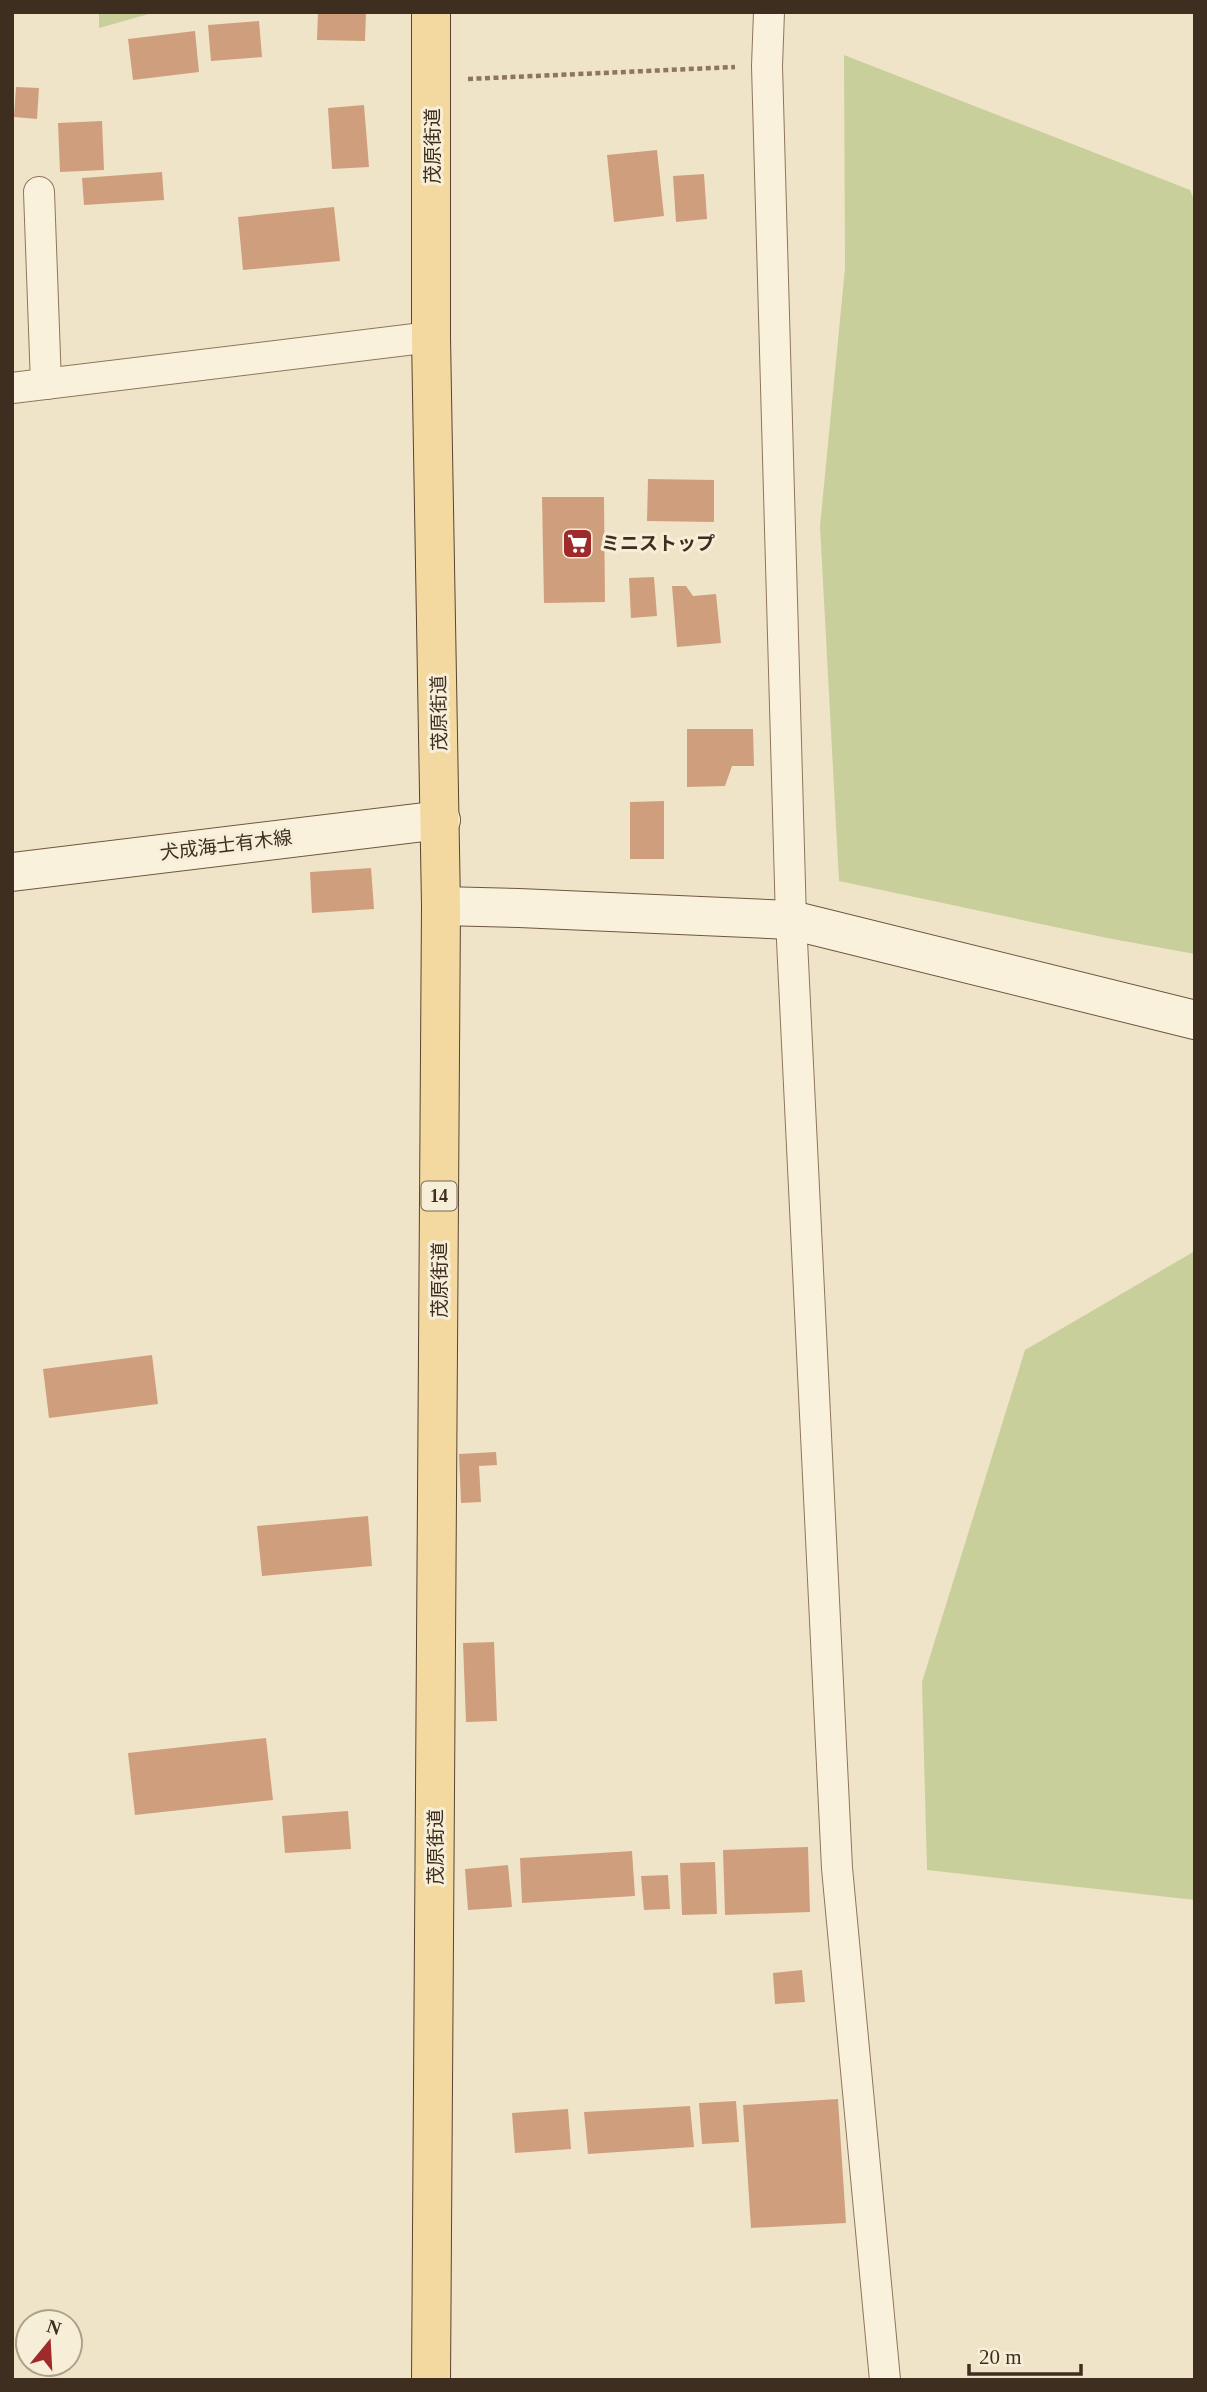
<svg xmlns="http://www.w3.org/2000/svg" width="1207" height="2392" viewBox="0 0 1207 2392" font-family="'Times New Roman','Noto Sans JP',serif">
<rect width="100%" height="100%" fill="#f0e4c8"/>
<g fill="#c9cf9b">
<polygon points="99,12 156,12 99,28"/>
<polygon points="844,55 1190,190 1195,202 1195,954 1107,938 839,881 820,526 845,268"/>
<polygon points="1195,1251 1195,1900 927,1870 922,1682 1025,1350"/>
</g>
<g fill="#cf9f7d">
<polygon points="318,12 366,12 365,41 317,40"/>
<polygon points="259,21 262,57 211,61 208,25"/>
<polygon points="195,31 199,72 133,80 128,39"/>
<polygon points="16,87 39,88 37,119 14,117"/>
<polygon points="364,105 369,167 332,169 328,108"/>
<polygon points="102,121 104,170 60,172 58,123"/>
<polygon points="657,150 664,216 614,222 607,155"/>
<polygon points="162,172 164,200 84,205 82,178"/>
<polygon points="704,174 707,219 676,222 673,176"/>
<polygon points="334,207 340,261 243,270 238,217"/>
<polygon points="648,479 714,480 714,522 647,521"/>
<polygon points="542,497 604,497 605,602 544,603"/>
<polygon points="654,577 657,616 631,618 629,578"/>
<polygon points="672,586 686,586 693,596 716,594 721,643 677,647"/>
<polygon points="687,729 753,729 754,766 732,766 725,786 687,787"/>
<polygon points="664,801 664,859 630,859 630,802"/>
<polygon points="371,868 374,909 312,913 310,872"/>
<polygon points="152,1355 158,1404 49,1418 43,1369"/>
<polygon points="496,1452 497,1465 479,1466 481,1502 461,1503 459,1454"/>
<polygon points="368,1516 372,1566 262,1576 257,1526"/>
<polygon points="494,1642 497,1721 466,1722 463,1643"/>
<polygon points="266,1738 273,1800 135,1815 128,1753"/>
<polygon points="348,1811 351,1849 285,1853 282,1816"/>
<polygon points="808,1847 810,1912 725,1915 723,1850"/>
<polygon points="632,1851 635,1896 522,1903 520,1858"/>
<polygon points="715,1862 717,1914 682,1915 680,1863"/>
<polygon points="508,1865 512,1907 468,1910 465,1869"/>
<polygon points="668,1875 670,1909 644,1910 641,1876"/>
<polygon points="802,1970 805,2002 775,2004 773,1973"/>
<polygon points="838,2099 846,2223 751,2228 743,2105"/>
<polygon points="736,2101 739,2142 702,2144 699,2103"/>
<polygon points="690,2106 694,2147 588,2154 584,2112"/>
<polygon points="568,2109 571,2149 515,2153 512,2113"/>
</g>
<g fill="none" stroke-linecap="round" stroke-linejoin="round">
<defs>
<g id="street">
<polyline points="769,12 767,66 791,920 837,1868 885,2380"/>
<polyline points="39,192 46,384"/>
<polyline points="12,388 431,337"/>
</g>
<g id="secondary">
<polyline points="12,872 441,820"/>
<polyline points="441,906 519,908 791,920 1195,1020"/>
</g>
<polyline id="primary" points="431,12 431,337 441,906 431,2380"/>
</defs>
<use href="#street" stroke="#8d765c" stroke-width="32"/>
<use href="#secondary" stroke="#6f573f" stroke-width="40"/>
<use href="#primary" stroke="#5b4430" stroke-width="40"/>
<polyline stroke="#8d765c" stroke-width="4.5" stroke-dasharray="5 3.5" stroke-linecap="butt" points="468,79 735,67"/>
<use href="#street" stroke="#faf1dc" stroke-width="30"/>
<use href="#secondary" stroke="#faf1dc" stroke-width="38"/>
<use href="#primary" stroke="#f3d9a0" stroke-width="38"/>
</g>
<defs>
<symbol id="supermarket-square" viewBox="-11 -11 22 22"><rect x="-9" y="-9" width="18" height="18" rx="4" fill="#9e2a2b" stroke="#f7eed8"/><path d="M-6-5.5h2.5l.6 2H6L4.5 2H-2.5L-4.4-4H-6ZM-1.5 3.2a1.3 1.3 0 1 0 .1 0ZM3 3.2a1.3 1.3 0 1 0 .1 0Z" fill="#fff"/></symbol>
</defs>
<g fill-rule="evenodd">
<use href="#supermarket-square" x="560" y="526" width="35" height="35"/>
</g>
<g text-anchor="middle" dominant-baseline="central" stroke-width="6" stroke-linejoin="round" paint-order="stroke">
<rect fill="#f7eed8" stroke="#756857" stroke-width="2" x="421.5" y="1181.5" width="35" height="29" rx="5"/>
<g font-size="18" font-weight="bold" fill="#3d2e20">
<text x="439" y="1196">14</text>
</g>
<g font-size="19" fill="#3d2e20" stroke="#f7eed8">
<text transform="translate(432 146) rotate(-90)">茂原街道</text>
<text transform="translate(439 713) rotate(-91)">茂原街道</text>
<text transform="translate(226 845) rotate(-7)">犬成海士有木線</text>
<text transform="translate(439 1280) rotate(-90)">茂原街道</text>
<text transform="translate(435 1847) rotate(-90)">茂原街道</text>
</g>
<g font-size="19" font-weight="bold" fill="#3d2e20" stroke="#f7eed8" text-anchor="start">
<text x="601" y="543">ミニストップ</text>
</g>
</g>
<rect width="1207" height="2392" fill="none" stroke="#3d2e20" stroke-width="28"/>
<g transform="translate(49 2343) rotate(18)"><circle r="33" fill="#f7eed8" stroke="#ada18e" stroke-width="2"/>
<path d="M0-5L12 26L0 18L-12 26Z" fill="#9e2a2b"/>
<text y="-10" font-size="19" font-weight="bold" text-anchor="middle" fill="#3d2e20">N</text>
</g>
<path d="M969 2364v10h112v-10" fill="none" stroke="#3d2e20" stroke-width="3.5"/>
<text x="979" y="2364" font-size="21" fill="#3d2e20" stroke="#f7eed8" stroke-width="5" paint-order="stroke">20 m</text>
</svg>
